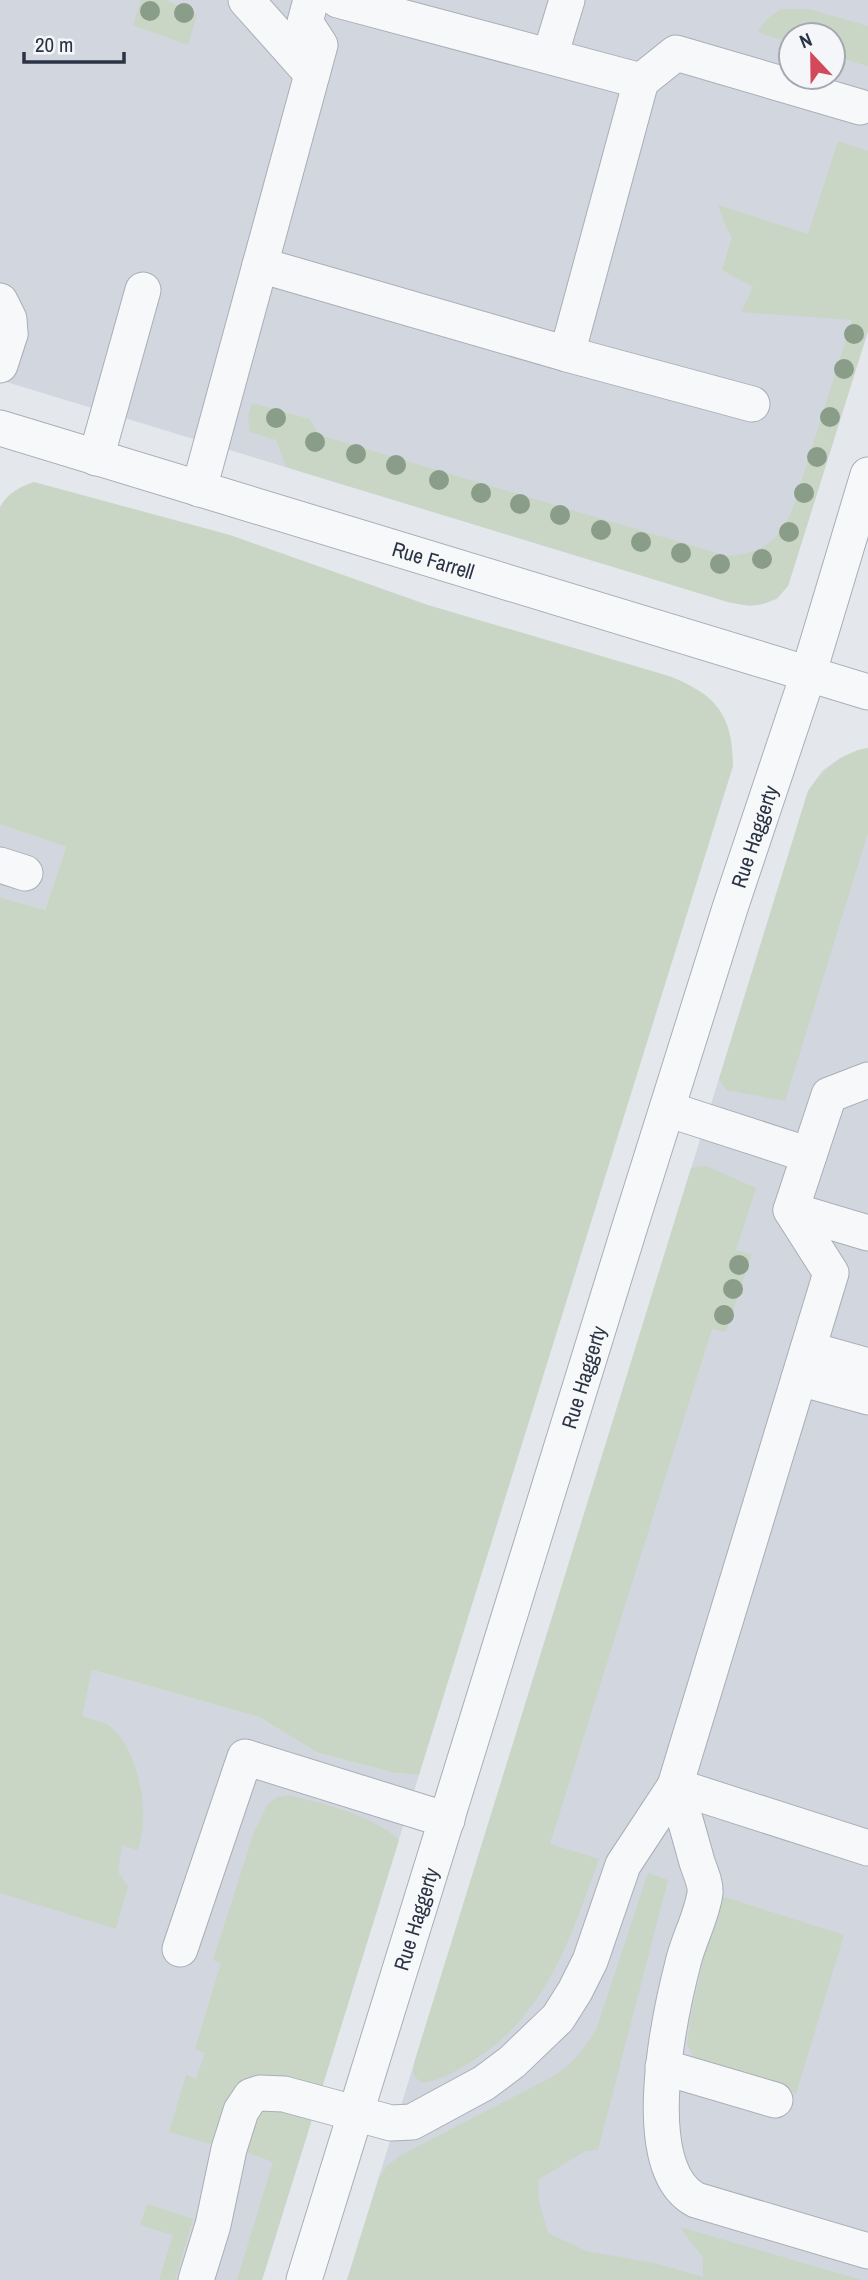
<svg xmlns="http://www.w3.org/2000/svg" width="868" height="2280" viewBox="0 0 868 2280" font-family="'Archivo Narrow',sans-serif">
<rect width="100%" height="100%" fill="#e4e7ec"/>
<g fill="#d2d6de" fill-rule="evenodd">
<path d="M0,0H868V331L788,586L777,599L763,604L749,606L728,602L0,380ZM791,35H833V77H791Z"/>
<polygon points="868,748 868,2280 347,2280 808,791 822,771 840,758 858,750"/>
<polygon points="0,814 7,826 66,847 45,910 0,897"/>
<polygon points="92,1670 259,1717 318,1753 395,1773 419,1775 262,2280 0,2280 0,1805 138,1849 81,1716"/>
</g>
<g fill="#c9d6c5">
<polygon points="141,0 166,0 197,15 188,45 133,25"/>
<polygon points="781,9 809,9 868,26 868,66 833,56 833,35 791,35 791,43 757,32 767,19"/>
<path d="M838,141L868,151V331L788,586C769,608 755,607 728,602L286,467L276,440L250,432L248,416L252,403L310,419L319,435L727,556C764,553 779,541 793,508L852,320L741,312L753,287L722,270L732,237L727,229L718,205L808,234Z"/>
<path d="M34,482L230,535L428,605L669,676C715,694 733,714 733,766L419,1775L395,1773L318,1753L259,1717L92,1670L82,1716C89,1719 101,1721 108,1725C134,1743 145,1792 143,1822C143,1831 140,1841 138,1850L122,1845L118,1872L128,1886L116,1929L0,1893V897L45,910L66,847L0,824V507C8,493 19,487 34,482Z"/>
<path d="M868,748V833L785,1101L726,1090L719,1079L808,791C824,769 841,753 868,748Z"/>
<path d="M706,1166L756,1188L736,1250L752,1254L726,1332L712,1329L550,1844L599,1859C570,1939 546,2019 466,2065C452,2073 438,2081 422,2083C412,2076 412,2071 415,2060L691,1168Z"/>
<path d="M290,1795C329,1806 369,1813 399,1840L321,2091L277,2078L217,2146L169,2132L186,2075L196,2079L205,2053L195,2049L221,1963L213,1960L253,1835L267,1805L277,1797Z"/>
<path d="M648,1873L668,1880L598,2150L585,2151L538,2180L539,2201L548,2233L586,2251L654,2263L703,2277V2258L680,2227L862,2280H347L379,2178L387,2166L401,2155L552,2077C572,2064 583,2050 596,2030Z"/>
<polygon points="718,1895 844,1935 796,2094 696,2062 687,2045 691,2014"/>
<polygon points="274,2109 312,2119 262,2280 237,2280 273,2162 246,2152 256,2117 261,2111"/>
<polygon points="147,2204 193,2219 175,2280 159,2280 173,2235 140,2225"/>
</g>
<g fill="none" stroke-linecap="round" stroke-linejoin="round">
<defs>
<g id="minor">
<polyline points="246,0 312,74"/>
<polyline points="550,56 567,0"/>
<polyline points="641,81 676,53 860,107"/>
<polyline points="260,265 567,354 641,81 338,0"/>
<polyline points="0,301 9,319 10,334"/>
<polyline points="0,331 10,334 0,365"/>
<polyline points="567,354 752,404"/>
<path id="s1" d="M0,428L868,692"/>
<polyline points="96,458 143,290"/>
<polyline points="199,489 320,45 305,22 311,0"/>
<polyline points="0,865 25,873"/>
<polyline points="667,1109 809,1155"/>
<polyline points="791,1210 868,1233"/>
<polyline points="808,1349 868,1366"/>
<polyline points="799,1378 868,1397"/>
<path d="M675,1786C683,1811 690,1837 697,1862C700,1871 706,1884 705,1893C702,1915 690,1937 684,1959C670,2013 635,2168 696,2200L868,2251"/>
<polyline points="675,1786 868,1848"/>
<polyline points="180,1949 245,1757 447,1820"/>
<polyline points="663,2067 775,2100"/>
<polyline points="196,2280 213,2225 229,2149 241,2111 251,2096 260,2093 284,2094 391,2123 412,2122 484,2083 512,2062 558,2018 575,1991 590,1961 623,1865 675,1786 831,1273 791,1210 829,1095 868,1080"/>
<path id="s2" d="M304,2280L630,1226L730,908L808,675L868,475"/>
</g>
</defs>
<use href="#minor" stroke="#a9aeb7" stroke-width="37"/>
<use href="#minor" stroke="#f7f8fa" stroke-width="35"/>
</g>
<g fill="#899d89">
<circle cx="150" cy="11" r="10"/>
<circle cx="184" cy="13" r="10"/>
<circle cx="854" cy="334" r="10"/>
<circle cx="844" cy="369" r="10"/>
<circle cx="830" cy="417" r="10"/>
<circle cx="276" cy="418" r="10"/>
<circle cx="315" cy="442" r="10"/>
<circle cx="356" cy="454" r="10"/>
<circle cx="817" cy="457" r="10"/>
<circle cx="396" cy="465" r="10"/>
<circle cx="439" cy="480" r="10"/>
<circle cx="481" cy="493" r="10"/>
<circle cx="804" cy="493" r="10"/>
<circle cx="520" cy="504" r="10"/>
<circle cx="560" cy="515" r="10"/>
<circle cx="601" cy="530" r="10"/>
<circle cx="789" cy="532" r="10"/>
<circle cx="641" cy="542" r="10"/>
<circle cx="681" cy="553" r="10"/>
<circle cx="762" cy="559" r="10"/>
<circle cx="720" cy="564" r="10"/>
<circle cx="739" cy="1265" r="10"/>
<circle cx="733" cy="1289" r="10"/>
<circle cx="724" cy="1315" r="10"/>
</g>
<g text-anchor="middle" dominant-baseline="central" stroke-width="7" stroke-linejoin="round" paint-order="stroke">
<g font-size="21" fill="#2b3445" stroke="#f4f6f9">
<text stroke="none"><textPath href="#s1" startOffset="453">Rue Farrell</textPath></text>
<text stroke="none"><textPath href="#s2" startOffset="1512">Rue Haggerty</textPath></text>
<text stroke="none"><textPath href="#s2" startOffset="945">Rue Haggerty</textPath></text>
<text stroke="none"><textPath href="#s2" startOffset="378">Rue Haggerty</textPath></text>
</g>
</g>
<g transform="translate(812 56) rotate(338)"><circle r="33" fill="#f4f6f9" stroke="#a4a8b1" stroke-width="2"/>
<path d="M0-5L12 26L0 18L-12 26Z" fill="#d1495b"/>
<text y="-10" font-size="19" font-weight="bold" text-anchor="middle" fill="#2b3445">N</text>
</g>
<path d="M24 52v10h100v-10" fill="none" stroke="#2b3445" stroke-width="3.5"/>
<text x="35" y="52" font-size="21" fill="#2b3445" stroke="#f4f6f9" stroke-width="5" paint-order="stroke">20 m</text>
</svg>
